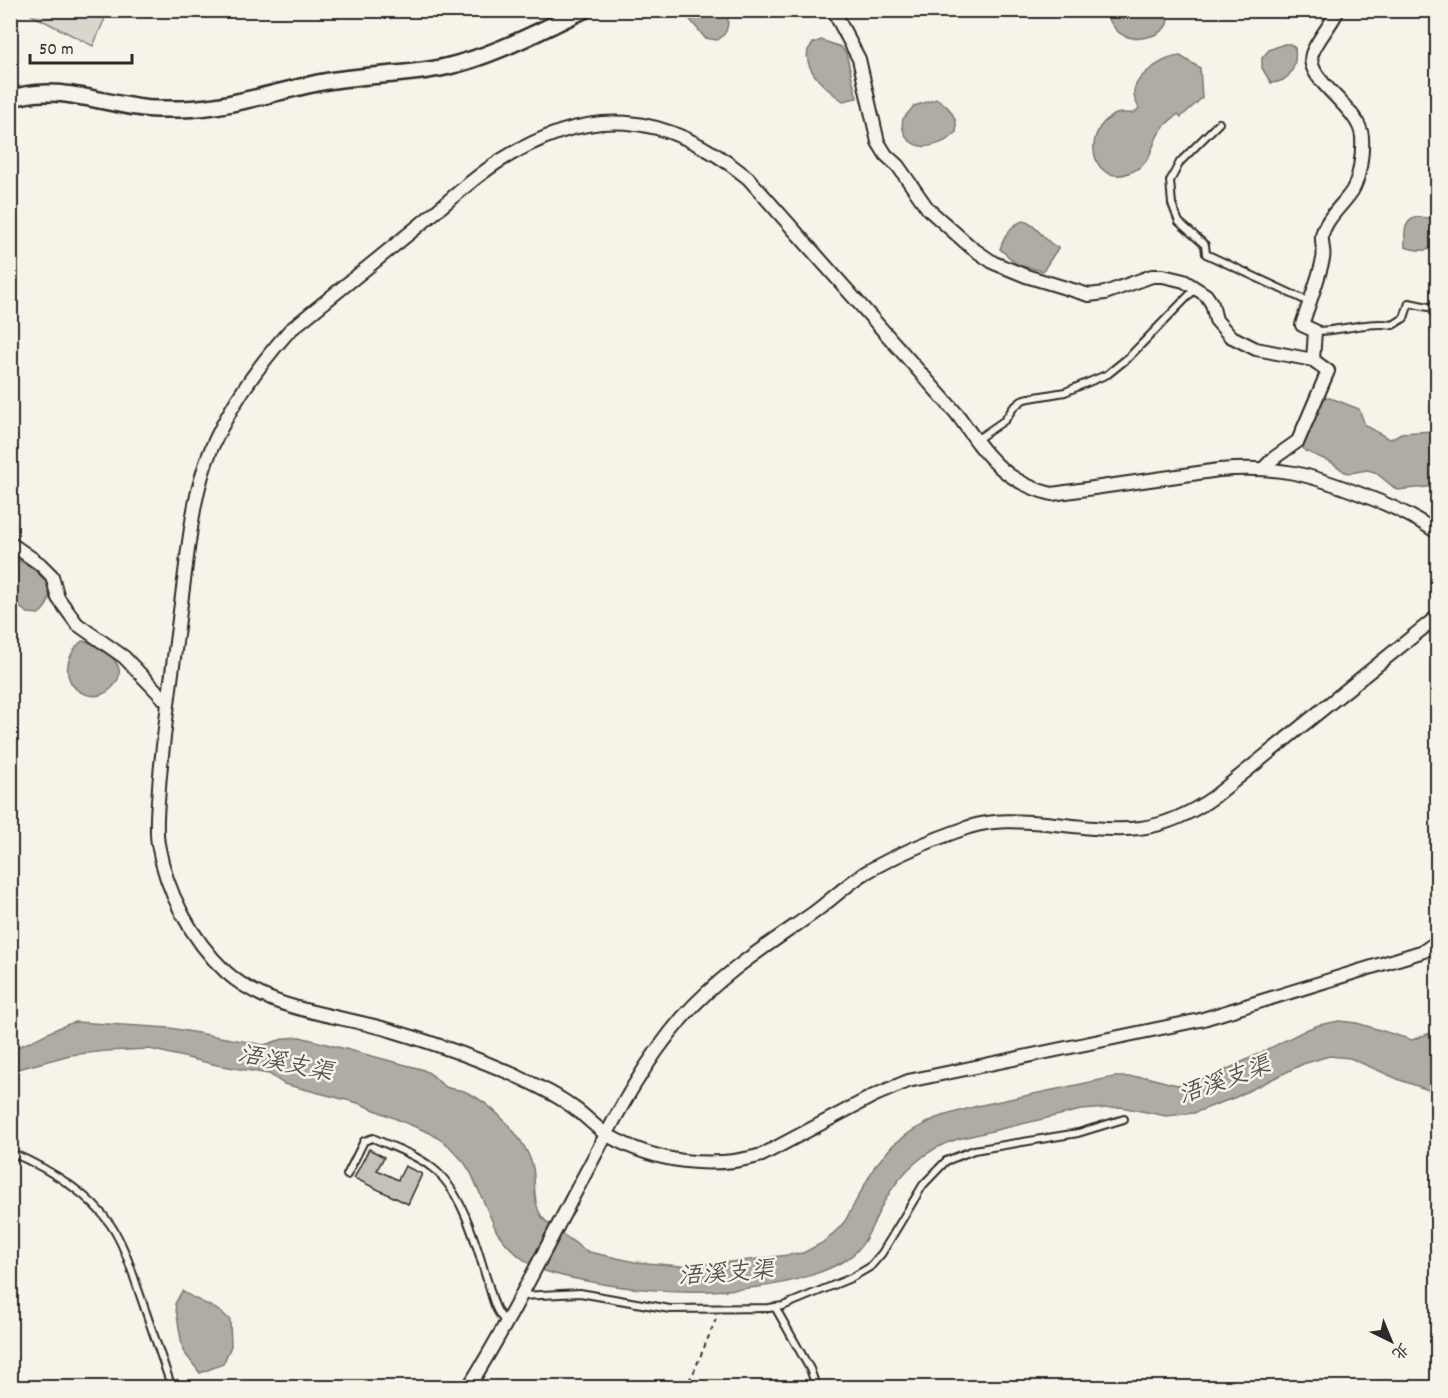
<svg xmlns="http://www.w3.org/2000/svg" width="1448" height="1398" viewBox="0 0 1448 1398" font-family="Dekko,'LXGW WenKai TC',sans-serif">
<rect width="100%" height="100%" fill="#f7f3e8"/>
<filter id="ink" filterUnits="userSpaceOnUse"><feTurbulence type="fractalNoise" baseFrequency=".0167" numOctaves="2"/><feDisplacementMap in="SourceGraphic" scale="12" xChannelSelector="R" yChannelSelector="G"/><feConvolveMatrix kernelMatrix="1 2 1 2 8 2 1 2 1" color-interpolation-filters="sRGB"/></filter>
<g filter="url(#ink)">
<polygon fill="#dad6cc" stroke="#82807c" stroke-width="1.5" points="24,11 108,11 93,46"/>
<g fill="#afaca4" stroke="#7a7874" stroke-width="1.5">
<path d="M683,11H727C729,22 728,35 717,40L705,38Z"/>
<path d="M1104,11H1166L1168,22C1162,38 1135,42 1121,34C1113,29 1108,18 1104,11Z"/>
<path d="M821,40L841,47L846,53L857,98L843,101C827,90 803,71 808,50L813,43Z"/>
<path d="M1284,44H1290L1295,48C1297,66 1291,82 1271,83L1262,68V58L1269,50Z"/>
<path d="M1180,56L1200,68L1202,98L1181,117L1178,114C1172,119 1165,124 1161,130C1151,143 1153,160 1137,169C1093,195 1077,131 1116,114C1122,112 1129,114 1134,113L1139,108C1137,104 1134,99 1134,94C1133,76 1165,57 1180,56Z"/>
<path d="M937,99C949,106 959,119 956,133C944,144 920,154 907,138C903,132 901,126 903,119L914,106Z"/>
<path d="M1416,217L1429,218L1437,223V246C1426,252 1417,251 1405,247C1405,234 1402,223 1416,217Z"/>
<path d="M1023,221C1037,224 1044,242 1058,248L1043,271L1018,265L1000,249C1004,237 1010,225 1023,221Z"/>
<polygon points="1322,396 1336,400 1359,409 1365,425 1387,438 1391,439 1401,433 1433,431 1437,433 1437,486 1397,490 1375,472 1367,470 1350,473 1345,472 1331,462 1305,451 1301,444"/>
<path d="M19,560C39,571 64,592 39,614L28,613L11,601V561Z"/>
<path d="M82,641C99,642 127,663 117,681C101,710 59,692 69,660C72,653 75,646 82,641Z"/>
<path d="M1339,1021L1357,1023L1412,1040L1433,1032L1438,1035L1437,1093L1400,1080L1350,1058L1329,1056L1303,1064L1236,1097L1194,1113L1166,1116L1121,1107L1081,1110L958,1139C926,1148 900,1173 884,1202C872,1223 867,1248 844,1261C776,1299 656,1296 581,1280C566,1277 551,1274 537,1268C521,1260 508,1247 497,1232L471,1173L464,1162L448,1145L430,1133L358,1103L284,1084L269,1074L217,1065L150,1049L106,1051L70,1055L11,1071V1049C34,1043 55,1026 76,1022L170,1028L264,1045L286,1038L300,1037L421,1069C437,1075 435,1081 446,1087C452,1090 459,1089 464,1091C492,1103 526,1138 533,1168C536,1183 532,1203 542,1217C551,1229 569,1237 581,1248L589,1252L635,1262L681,1266L742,1261L803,1253L822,1243L838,1229L845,1221L875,1166L893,1145L912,1131L936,1118L977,1106L1114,1077H1146L1177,1085L1190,1083L1218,1074L1308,1029L1319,1025Z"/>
<path d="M182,1291C198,1302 217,1306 230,1320L231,1346L223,1364L200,1373L183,1351L175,1304Z"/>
</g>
<polygon fill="#c4c1b9" stroke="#2b2b2b" stroke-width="1.5" points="369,1149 384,1157 377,1170 398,1180 405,1166 422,1174 408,1204 354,1178"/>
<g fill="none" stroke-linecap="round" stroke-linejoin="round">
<defs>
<g id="service">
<polyline points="1219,123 1180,162 1170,181 1172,204 1179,222 1205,245 1206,254 1309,302"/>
<path d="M1315,331C1343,331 1365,321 1393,325L1404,318L1409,303L1438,309"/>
<polyline points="976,440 1005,420 1013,408 1024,399 1065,392 1108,374 1129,357 1196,288"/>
<path d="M10,1152C47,1168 87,1191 110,1224C124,1244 131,1269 139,1292C150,1324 161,1356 172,1388"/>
<path d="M347,1175L364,1141L373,1138C392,1147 415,1154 431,1167C461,1188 476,1243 486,1277C492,1293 493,1311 507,1323"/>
<polyline points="522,1296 580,1293 670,1309 769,1308 783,1306 851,1278 870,1267 882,1253 923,1185 946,1161 974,1150 1078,1133 1124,1119"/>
<polyline points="775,1307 810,1369 815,1383 813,1388"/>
</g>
<g id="minor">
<polyline points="833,10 859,59 878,142 886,155 898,166 928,209 972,248 994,263 1026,276 1089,295 1105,293 1152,276 1163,276 1184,281 1206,295 1212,304 1216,320 1230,336 1256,349 1313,360 1328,371 1298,441 1274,458 1264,468"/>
<path d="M1313,360L1315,331L1302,325C1309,303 1318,281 1323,259C1325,252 1321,244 1322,236C1325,219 1343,205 1352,191C1360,178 1363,152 1362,137C1360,107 1304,80 1312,54C1316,41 1332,24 1338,10"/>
<path d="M1438,533C1414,516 1390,505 1363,495C1309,474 1278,465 1219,470L1052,494C1004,483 984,452 957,414L748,178C664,110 589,104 498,162C473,178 450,200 427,219C381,256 335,294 289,331C258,366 231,404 212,447C196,485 191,525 186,565C181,601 177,637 172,673C167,711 162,749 159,787C158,806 155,825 158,844C166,891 191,939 226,972C270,1012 337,1014 393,1031C433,1043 474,1057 512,1074C533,1084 556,1094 574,1108C586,1116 596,1128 609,1136C655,1162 711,1170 762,1155L873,1096L908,1081L1200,1020L1424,951L1438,941"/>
<polyline points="10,543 40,564 52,576 58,598 77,624 124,657 168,703"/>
<path d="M468,1388C514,1314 551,1237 592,1161C619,1110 645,1061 683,1017C720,975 766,946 812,914C830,901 846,885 865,873C897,854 934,839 969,827C995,819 1020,821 1046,823C1115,830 1153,840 1214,797L1438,616"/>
</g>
<path id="tertiary" d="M10,99C52,84 94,101 136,107C150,110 166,109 181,109C230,108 276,91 323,82C364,74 405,76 445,67C494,56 539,31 584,10"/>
</defs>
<use href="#service" stroke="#2b2b2b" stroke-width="10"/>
<use href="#minor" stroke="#2b2b2b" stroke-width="16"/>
<use href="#tertiary" stroke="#2b2b2b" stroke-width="20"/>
<polyline stroke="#2b2b2b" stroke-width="2" stroke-dasharray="4.5 4.5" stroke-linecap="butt" points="684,1388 693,1374 716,1319"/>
<use href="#service" stroke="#f7f3e8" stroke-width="6"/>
<use href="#minor" stroke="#f7f3e8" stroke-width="12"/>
<use href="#tertiary" stroke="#f7f3e8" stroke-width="15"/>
</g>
</g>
<g text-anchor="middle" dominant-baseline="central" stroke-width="5" stroke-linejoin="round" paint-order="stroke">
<g font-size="24" font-style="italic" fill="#53524f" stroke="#f7f3e8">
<text transform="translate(285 1065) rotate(12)">浯溪支渠</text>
<text transform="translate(1225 1082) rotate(-20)">浯溪支渠</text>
<text transform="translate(726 1275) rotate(-4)">浯溪支渠</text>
</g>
</g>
<rect width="1448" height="1398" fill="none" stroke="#f7f3e8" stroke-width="36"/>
<rect x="18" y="18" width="1412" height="1362" fill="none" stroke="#2b2b2b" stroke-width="2" filter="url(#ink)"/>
<g transform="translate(1391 1341) rotate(137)" stroke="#f7f3e8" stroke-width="4.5" paint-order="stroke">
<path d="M0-4.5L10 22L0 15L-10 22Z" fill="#2b2b2b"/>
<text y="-9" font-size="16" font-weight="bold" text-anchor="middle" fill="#2b2b2b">北</text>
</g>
<path d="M30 54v9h102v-9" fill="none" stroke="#2b2b2b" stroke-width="3"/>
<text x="39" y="54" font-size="18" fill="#2b2b2b" stroke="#f7f3e8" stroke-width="4.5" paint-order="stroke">50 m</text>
</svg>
